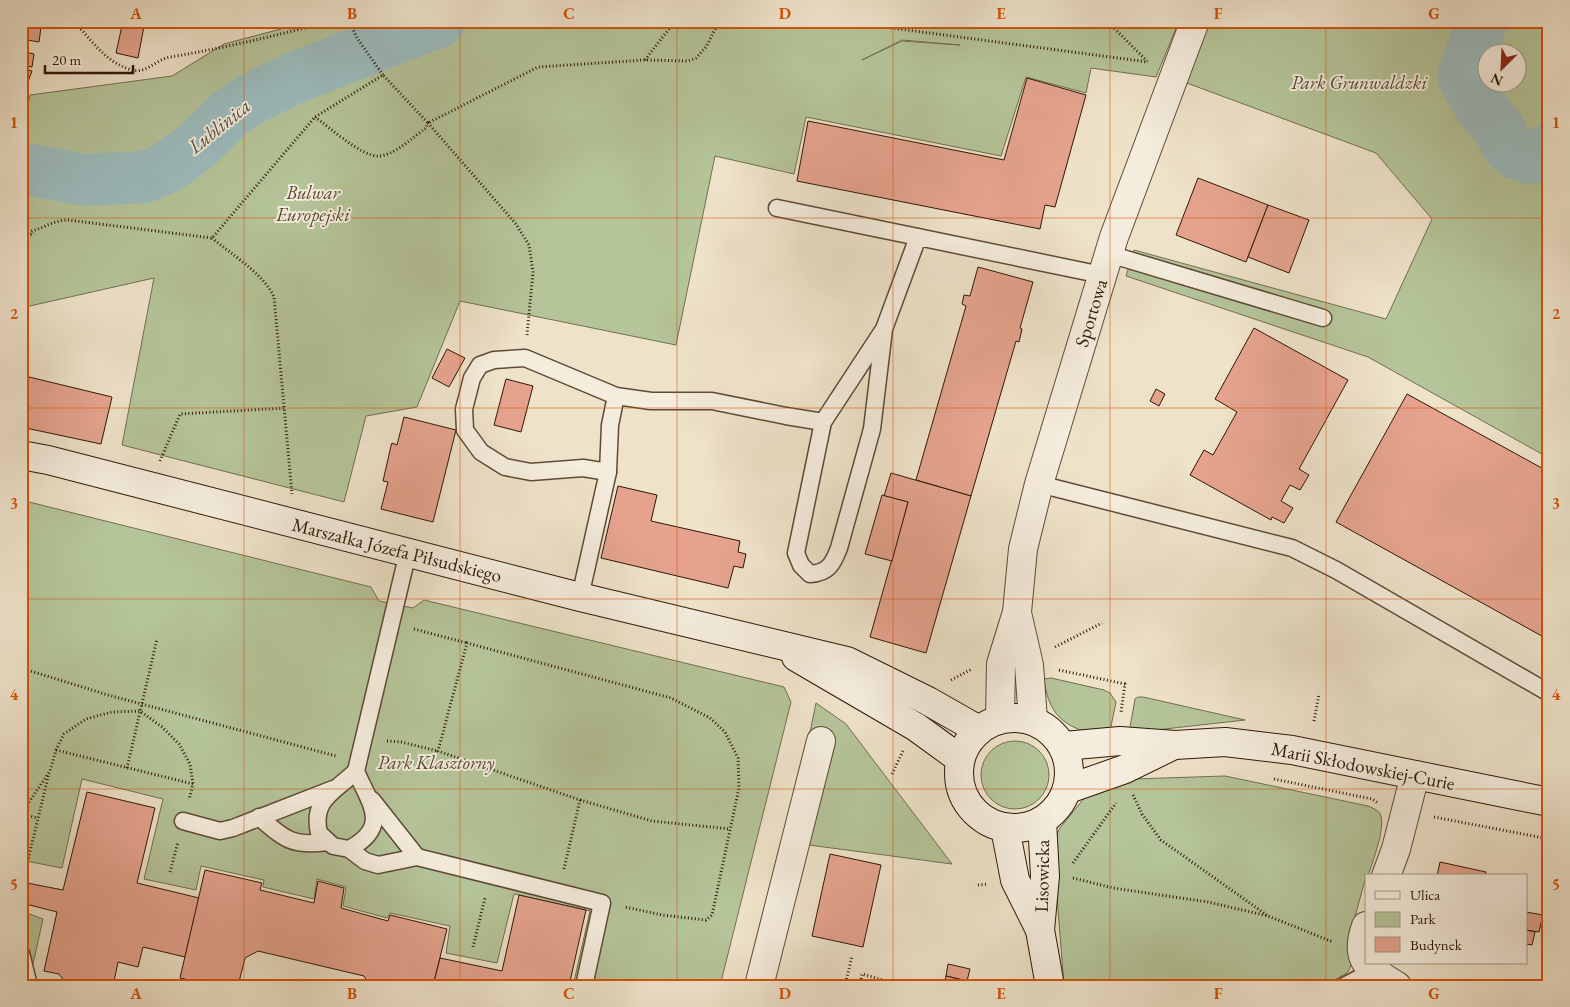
<svg xmlns="http://www.w3.org/2000/svg" width="1570" height="1007" viewBox="0 0 1570 1007" font-family="'EB Garamond',serif">
<rect width="100%" height="100%" fill="#eee2c9"/>
<filter id="stains"><feTurbulence type="fractalNoise" baseFrequency=".004" numOctaves="4"/><feColorMatrix values="0 0 0 0 .2 0 0 0 0 .09 0 0 0 0 .02 0 0 0 .5 -.17"/></filter>
<radialGradient id="worn" r=".72"><stop offset=".6" stop-color="#630" stop-opacity="0"/><stop offset="1" stop-color="#630" stop-opacity=".3"/></radialGradient>
<g fill="#b5c499" stroke="#726e50" fill-rule="evenodd">
<path d="M311,21H1179L1156,77L1091,68L1086,93L1026,77L1001,156L806,117L794,174L715,156L676,345L460,301L417,407L366,416L344,502L122,445L154,278L21,308V134L30,95L172,76L224,44ZM902,40L959,45H960L902,41L862,60Z"/>
<path d="M1208,21H1549V458L1368,357L1126,276L1134,250L1386,319L1432,219L1376,153L1184,82ZM1488,52H1518V82H1488Z"/>
<polygon points="21,500 371,587 379,601 413,608 424,600 784,687 791,702 720,986 573,986 590,911 514,894 497,963 446,953 450,926 390,913 387,918 343,906 346,887 317,879 314,899 263,887 264,880 201,866 196,890 144,879 163,799 82,779 62,868 26,861 21,879"/>
<path d="M1051,678L1104,690L1110,693L1116,702L1109,736C1071,731 1049,721 1044,679Z"/>
<polygon points="1138,697 1143,697 1245,720 1129,733 1135,699"/>
<polygon points="816,703 846,724 952,864 809,845 835,745 809,737"/>
<circle cx="1015" cy="775" r="34"/>
<path d="M1225,776L1368,806C1371,807 1377,810 1379,812C1388,823 1372,863 1368,876H1366L1348,943L1351,966L1347,973L1324,986H1064L1054,858L1055,838L1060,828L1089,792L1132,779Z"/>
<polygon points="21,911 43,919 29,982 21,980"/>
</g>
<g fill="none" stroke-linecap="round" stroke-linejoin="round">
<g stroke="#9cbcbe" stroke-width="52">
<polyline points="1482,21 1463,76 1477,102 1499,129 1507,145 1517,154 1530,158 1549,150"/>
<polyline points="21,168 84,180 145,177 168,167 195,147 229,114 251,99 294,78 440,21"/>
</g>
</g>
<g fill="#e5a38e" stroke="#2f1706">
<polygon points="21,21 42,21 41,27 21,24"/>
<polygon points="123,21 145,21 138,58 116,53"/>
<polygon points="21,24 41,27 39,42 21,39"/>
<polygon points="21,51 34,54 32,67 21,65"/>
<polygon points="21,68 32,71 27,84 21,82"/>
<polygon points="1027,78 1086,95 1055,207 1045,205 1040,229 797,181 808,121 1004,160"/>
<polygon points="1198,178 1268,205 1246,262 1176,235"/>
<polygon points="1268,205 1309,220 1289,273 1248,257"/>
<polygon points="978,267 1033,282 1020,328 1022,329 1019,342 1016,341 971,496 916,480 966,306 962,304 964,295 970,296"/>
<polygon points="1254,328 1348,380 1299,469 1309,475 1300,490 1290,485 1281,501 1293,508 1284,523 1272,517 1271,520 1190,475 1204,450 1213,455 1237,412 1215,399"/>
<polygon points="447,349 465,358 449,387 432,378"/>
<polygon points="29,377 112,397 101,444 21,427 21,411"/>
<polygon points="21,379 28,381 21,411"/>
<polygon points="506,379 533,386 521,432 494,425"/>
<polygon points="1156,389 1165,394 1159,406 1150,401"/>
<polygon points="1407,394 1549,472 1549,640 1336,522"/>
<polygon points="404,417 456,430 433,522 381,509 388,482 383,481 391,446 392,443 397,445"/>
<polygon points="891,473 971,496 926,653 870,637 908,502 884,496"/>
<polygon points="618,486 657,495 651,521 740,541 738,552 746,554 743,568 734,566 728,588 601,558"/>
<polygon points="882,495 908,502 892,561 865,554"/>
<polygon points="87,792 155,808 137,883 199,898 185,957 143,947 138,967 118,962 113,986 68,986 59,974 44,971 57,912 22,903 27,883 63,890"/>
<polygon points="830,854 881,865 863,947 812,936"/>
<polygon points="1440,862 1486,872 1485,876 1437,876"/>
<polygon points="205,870 262,883 260,890 314,903 318,881 344,888 341,908 388,921 390,915 447,929 433,986 370,986 364,976 258,951 245,958 238,986 215,986 180,978"/>
<polygon points="519,895 586,910 569,986 433,986 440,958 502,971"/>
<polygon points="1526,912 1543,915 1539,932 1526,930"/>
<polygon points="1526,930 1535,932 1532,945 1526,944"/>
<polygon points="948,964 970,969 967,981 946,976"/>
<polygon points="946,976 967,981 966,986 944,986"/>
<polygon points="871,980 883,983 883,986 869,986"/>
<polygon points="850,982 864,986 849,986"/>
</g>
<g fill="none" stroke-linecap="round" stroke-linejoin="round">
<defs>
<g id="lane">
<polyline points="777,208 918,237"/>
<polyline points="1109,254 1323,318"/>
<path d="M884,329L872,429L839,548C833,564 828,573 810,574L801,565L796,553L823,422L884,329L918,237L1102,275"/>
<polyline points="608,472 610,425 616,396"/>
<polyline points="1039,484 1292,548 1336,570 1549,693"/>
<polyline points="580,597 608,472 583,468 531,472 505,467 481,452 465,430 464,409 472,378 480,365 494,360 525,358 616,396 651,401 712,401 786,416 823,422"/>
<polyline points="356,771 408,552"/>
<polyline points="372,800 417,857"/>
<path d="M259,817C284,839 293,847 327,842"/>
<polyline points="183,821 220,831 233,828 333,789"/>
<path d="M349,849C392,826 369,803 356,771C336,791 311,799 319,833L333,846L349,849L365,861L378,865L417,857L602,903L584,986"/>
<polyline points="21,953 29,986"/>
<polyline points="1344,986 1373,971"/>
</g>
<g id="street">
<polyline points="1017,613 1029,665 1033,720"/>
<polyline points="1000,719 1001,664 1017,612 1023,549 1039,484 1114,237 1195,21"/>
<polyline points="1386,876 1396,849 1415,775"/>
<path d="M1366,926C1353,961 1370,969 1397,986"/>
<polyline points="759,986 821,741"/>
</g>
<g id="secondary">
<polyline points="21,455 48,460 580,597 847,661 928,701 979,730"/>
<polyline points="796,657 916,727 960,759"/>
<circle cx="1014" cy="773" r="55"/>
<polyline points="1064,746 1120,741 1175,745 1225,742 1292,750 1549,802"/>
<polyline points="1068,789 1125,769 1174,745"/>
<polyline points="1042,821 1045,876 1040,930 1050,986"/>
<polyline points="1005,828 1015,880 1040,930"/>
</g>
</defs>
<use href="#lane" stroke="#5f4a37" stroke-width="19"/>
<use href="#street" stroke="#5f4a37" stroke-width="30"/>
<use href="#secondary" stroke="#2f1706" stroke-width="30"/>
<g stroke="#2f1706" stroke-width="3" stroke-dasharray="1 2.5" stroke-linecap="butt">
<path d="M74,21C91,40 106,63 132,70C146,74 157,59 170,57C225,48 278,35 332,21"/>
<polyline points="349,21 357,38 383,75"/>
<polyline points="839,21 1148,62"/>
<polyline points="1107,21 1147,61"/>
<polyline points="645,60 675,21"/>
<path d="M315,117C329,127 362,157 379,156C395,155 413,137 426,128L428,123L516,224L529,245L533,272L527,335"/>
<path d="M21,233C39,232 51,220 68,220L212,238L315,117L383,75L428,123L538,67L645,60L688,61L696,58L706,47L719,21"/>
<path d="M212,238C232,255 263,273 274,297L292,494"/>
<polyline points="21,239 34,233"/>
<polyline points="160,461 180,414 285,408"/>
<polyline points="414,629 467,643"/>
<polyline points="1055,647 1102,623"/>
<polyline points="21,668 108,695 336,756"/>
<polyline points="1059,670 1125,684 1121,712"/>
<polyline points="951,680 972,669"/>
<polyline points="1314,721 1319,694"/>
<polyline points="387,741 401,742 438,751"/>
<polyline points="56,750 193,784 189,800"/>
<polyline points="127,768 157,639"/>
<polyline points="892,774 903,751"/>
<polyline points="1274,779 1372,799 1378,803"/>
<polyline points="1133,795 1142,814 1161,840 1268,916"/>
<polyline points="580,800 652,821 730,829"/>
<polyline points="21,814 50,771 56,750 64,734 86,719 112,712 140,711 162,727 179,744 190,764 193,784"/>
<polyline points="21,814 38,818"/>
<polyline points="1434,817 1549,839"/>
<polyline points="1073,863 1116,803"/>
<polyline points="564,869 580,800 438,751 467,643 671,698 710,718 725,732 738,758 739,788 712,915 706,920 662,915 625,907"/>
<polyline points="170,872 178,842"/>
<polyline points="1073,878 1113,888 1208,902 1268,916 1333,942"/>
<polyline points="978,885 988,884"/>
<polyline points="21,889 49,773"/>
<polyline points="21,911 27,932"/>
<polyline points="473,947 485,898"/>
<polyline points="861,979 862,974 900,985"/>
<polyline points="883,985 884,986"/>
<polyline points="845,986 852,956"/>
</g>
<use href="#lane" stroke="#f4ecdc" stroke-width="16"/>
<use href="#street" stroke="#f4ecdc" stroke-width="28"/>
<use href="#secondary" stroke="#f4ecdc" stroke-width="28"/>
</g>
<path fill="none" stroke="#d6520b" stroke-width="1" stroke-opacity="0.55" d="M244,21V986M460,21V986M677,21V986M893,21V986M1110,21V986M1326,21V986M21,218H1549M21,408H1549M21,599H1549M21,789H1549"/>
<g text-anchor="middle" dominant-baseline="central" stroke-width="4" stroke-linejoin="round" paint-order="stroke">
<g font-size="19" font-style="italic" fill="#574b32" stroke="#f4ecdc">
<text x="1359" y="82">Park Grunwaldzki</text>
<text x="313" y="192">Bulwar<tspan x="313" dy="22">Europejski</tspan></text>
<text x="436" y="762">Park Klasztorny</text>
</g>
<g font-size="19" fill="#2f1706" stroke="#f4ecdc">
<text transform="translate(1091 313) rotate(-73)">Sportowa</text>
<text transform="translate(397 550) rotate(14)">Marszałka Józefa Piłsudskiego</text>
<text transform="translate(1363 766) rotate(11)">Marii Skłodowskiej-Curie</text>
<text transform="translate(1042 876) rotate(-89)">Lisowicka</text>
</g>
<g font-size="20" font-style="italic" fill="#555146" stroke="#f4ecdc">
<text transform="translate(219 126) rotate(-39)">Lublinica</text>
</g>
</g>
<rect width="1570" height="1007" fill="none" stroke="#eee2c9" stroke-width="55"/>
<rect x="1365" y="874" width="162" height="90" fill="#f4ecdc" stroke="#a59786"/>
<rect x="1375" y="891" width="25" height="8" fill="#f4ecdc" stroke="#a59786"/>
<text x="1410" y="900" font-size="15" fill="#2f1706">Ulica</text>
<rect x="1375" y="912" width="25" height="15" fill="#b5c499" stroke="#a59786"/>
<text x="1410" y="924" font-size="15" fill="#2f1706">Park</text>
<rect x="1375" y="937" width="25" height="15" fill="#e5a38e" stroke="#a59786"/>
<text x="1410" y="950" font-size="15" fill="#2f1706">Budynek</text>
<g transform="translate(1502 68) rotate(204)"><circle r="24" fill="#f4ecdc" stroke="#a59786"/>
<path d="M0-4L9 19L0 12L-9 19Z" fill="#8f2418"/>
<text y="-8" font-size="14" font-weight="bold" text-anchor="middle" fill="#2f1706">N</text>
</g>
<path d="M45 65v8h88v-8" fill="none" stroke="#2f1706" stroke-width="2.5"/>
<text x="52" y="65" font-size="15" fill="#2f1706" stroke="#f4ecdc" stroke-width="4" paint-order="stroke">20 m</text>
<rect x="28" y="28" width="1514" height="952" fill="none" stroke="#d6520b" stroke-width="2"/>
<g font-size="16" text-anchor="middle" font-weight="bold" fill="#d6520b">
<text x="136" y="19">A</text>
<text x="352" y="19">B</text>
<text x="569" y="19">C</text>
<text x="785" y="19">D</text>
<text x="1001" y="19">E</text>
<text x="1218" y="19">F</text>
<text x="1434" y="19">G</text>
<text x="14" y="128">1</text>
<text x="1556" y="128">1</text>
<text x="14" y="319">2</text>
<text x="1556" y="319">2</text>
<text x="14" y="509">3</text>
<text x="1556" y="509">3</text>
<text x="14" y="700">4</text>
<text x="1556" y="700">4</text>
<text x="14" y="890">5</text>
<text x="1556" y="890">5</text>
<text x="136" y="999">A</text>
<text x="352" y="999">B</text>
<text x="569" y="999">C</text>
<text x="785" y="999">D</text>
<text x="1001" y="999">E</text>
<text x="1218" y="999">F</text>
<text x="1434" y="999">G</text>
</g>
<rect width="100%" height="100%" filter="url(#stains)"/>
<rect width="100%" height="100%" fill="url(#worn)"/>
</svg>
